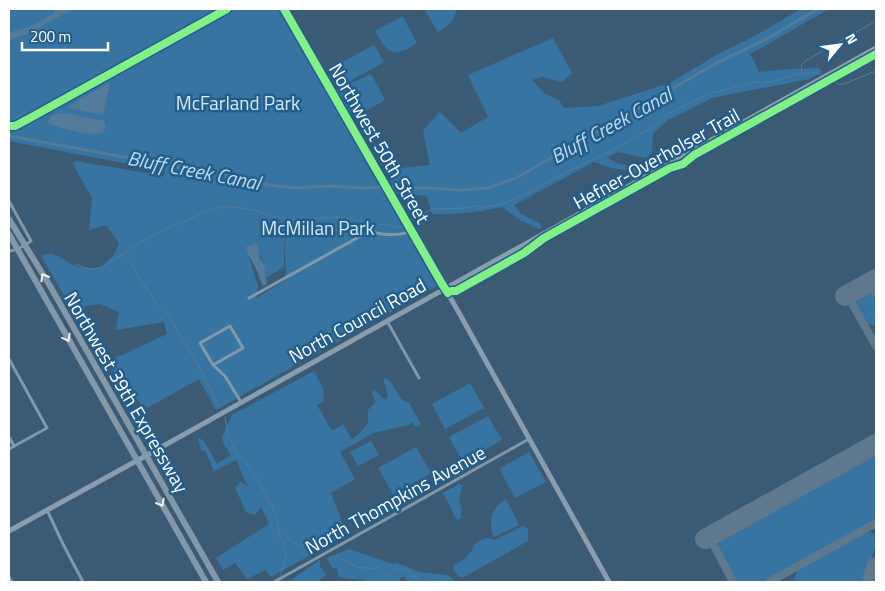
<svg xmlns="http://www.w3.org/2000/svg" width="885" height="591" viewBox="0 0 885 591" font-family="'Titillium Web',sans-serif">
<rect width="100%" height="100%" fill="#3b5b74"/>
<g fill="#3874a1" fill-rule="evenodd">
<polygon points="9,9 224,9 14,125 9,124"/>
<path d="M234,9H281L389,196L416,245H413L437,286L216,410L199,379L147,408L119,385L109,361L167,334L164,322L116,330L119,312L100,304L85,306L82,326L41,256C54,248 65,263 75,266C83,268 92,268 100,268L114,255L119,243L106,225L89,230L92,198L72,163L76,161L164,176L165,171L9,141V129H16ZM284,229L286,280L256,298L258,286L246,247L259,250L266,278L284,267Z"/>
<path d="M424,9H457C454,22 449,25 438,32Z"/>
<path d="M801,9H829L750,54L759,72L791,69L819,68L822,72L809,79L712,98L668,120L653,133L652,153L645,158L618,152L607,157L616,163L639,168L641,172L635,176L630,171L611,168L594,162L514,205L521,214L539,223L542,226L539,229L520,220L502,207C479,212 456,215 432,214L427,196L396,193L390,181L391,169L430,165L423,130L440,112L461,133L488,117L468,75L553,38L572,73L562,82L542,77L532,80L545,94L559,100L564,108L598,106L670,83L718,54L753,37Z"/>
<path d="M401,17H403L417,43C393,58 388,55 375,31Z"/>
<polygon points="374,45 384,62 345,84 335,66"/>
<polygon points="371,74 385,100 359,115 357,112 348,113 336,90"/>
<path d="M870,288L876,300V324C873,325 872,326 868,324C864,320 858,307 855,301L857,295Z"/>
<polygon points="314,371 323,388 324,401 317,405 332,431 343,424 352,439 357,436 368,423 368,410 376,402 372,393 374,390 377,392 383,399 386,399 388,395 383,380 386,378 390,381 402,400 409,403 421,424 416,427 412,422 409,425 373,433 340,452 355,479 331,493 344,527 339,532 341,538 271,577 265,570 247,579 235,563 223,570 216,558 269,524 261,507 255,515 246,512 235,488 241,482 248,487 236,460 214,471 205,451 201,450 198,438 203,440 217,464 231,455 224,445 222,437 232,415"/>
<polygon points="470,383 484,408 445,429 432,404"/>
<polygon points="488,416 502,440 463,462 449,437"/>
<polygon points="371,441 379,455 358,466 350,452"/>
<polygon points="416,447 431,473 393,494 378,468"/>
<polygon points="529,452 546,482 515,498 500,470 501,468"/>
<polygon points="876,455 876,519 762,582 737,582 719,549 718,545 721,541"/>
<polygon points="459,484 462,485 459,501 462,509 461,513 461,518 457,520 443,493"/>
<path d="M506,499L519,525L494,537C487,522 492,507 506,499Z"/>
<path d="M523,526L528,529V541L464,577H459L453,569L454,565L463,560L472,551L473,546C482,539 484,536 495,540Z"/>
<path d="M869,532C875,533 876,537 876,543L865,582H793L798,570L865,533Z"/>
<polygon points="349,549 393,564 397,563 419,572 447,575 457,582 408,582 405,577 400,577 400,582 374,582 338,577 337,569 332,568 327,558"/>
<polygon points="320,560 320,566 326,575 318,582 288,582"/>
</g>
<g fill="#547c9a">
<path d="M55,9H59L60,10L64,9H73L45,24L32,33L18,37L9,41V33C16,30 23,29 30,26C38,23 45,17 53,14Z"/>
<polygon points="109,83 110,85 103,115 69,108 70,105"/>
<path d="M57,113L60,114L66,113L104,121L106,125L104,132C93,138 61,128 49,124L48,122L50,117Z"/>
<polygon points="257,243 260,255 259,257 264,265 267,284 264,286 262,284 257,271 248,254 246,247"/>
</g>
<g fill="none" stroke-linecap="round" stroke-linejoin="round">
<g stroke="#547c9a" stroke-width="1">
<polyline points="801,72 802,64 805,61 876,21"/>
<polyline points="832,80 838,84 844,84 876,71"/>
<path d="M409,221L423,213L434,209L463,208L479,206L485,207L503,204L532,191L564,173L613,150L655,126L668,114L685,105L712,93L757,82C780,85 796,68 820,74"/>
<path d="M122,255C129,261 135,268 138,276L157,304L163,308L170,318L199,367L219,407"/>
<path d="M75,264L91,270L102,267L122,255L132,247L167,228L183,222L205,212L222,207H236L253,210L271,216L297,220L339,217L375,224L390,225C393,227 396,226 399,228L405,224"/>
<polyline points="225,417 228,434 236,454 244,460 259,482 270,502 278,523 279,536 283,542 285,549 286,558 281,573 281,576"/>
<path d="M280,530C286,535 292,544 300,545C313,548 316,531 330,545"/>
<path d="M337,556L357,567L373,569L376,567H378C382,571 382,575 389,575L392,572L393,569C398,567 398,569 402,571L404,569H407L411,574V576L413,577L416,576L419,578L423,582"/>
<polyline points="283,580 284,582"/>
<polyline points="429,582 432,579 435,582"/>
</g>
<g stroke="#547c9a" stroke-width="3">
<polyline points="9,136 173,166 215,172 269,185 295,188 329,186 361,188 381,187"/>
<polyline points="390,187 427,188 463,190 487,188 516,178 715,64 768,38 818,9"/>
</g>
<g stroke="#5e798e" stroke-width="8">
<polyline points="870,282 876,293"/>
<polyline points="847,295 876,346"/>
<path d="M720,530C715,533 711,536 712,542L733,582"/>
<polyline points="769,582 876,523"/>
</g>
<g stroke="#5e798e" stroke-width="20">
<polyline points="845,296 876,279"/>
<polyline points="705,539 876,444"/>
<polyline points="872,582 876,567"/>
</g>
<g stroke="#8297a7" stroke-width="3">
<polyline points="156,48 227,9"/>
<path d="M9,201L31,241C25,245 17,251 9,251"/>
<path d="M249,298L366,233C372,232 377,233 382,234C392,235 403,235 411,231"/>
<polyline points="387,321 419,378"/>
<polyline points="9,359 47,428 9,449"/>
<polyline points="213,365 243,348 230,326 200,343 213,365 225,376 241,402"/>
<polyline points="9,437 14,446"/>
<polyline points="47,510 63,544 83,582"/>
<polyline points="9,577 12,582"/>
<polyline points="274,582 529,439"/>
</g>
<g stroke="#8a9dad" stroke-width="5">
<polyline points="284,9 458,311 609,582"/>
<polyline points="9,531 149,454 876,48"/>
</g>
<g stroke="#8297a7" stroke-width="6">
<polyline points="9,219 50,286 218,582"/>
<polyline points="9,234 206,582"/>
</g>
<defs>
<g id="cycleway">
<polyline points="284,9 442,284 448,293"/>
<polyline points="9,126 15,126 30,118 227,9"/>
<polyline points="452,291 456,291 524,253 544,238 670,168 683,164 694,155 876,54"/>
</g>
</defs>
<use href="#cycleway" stroke="#245e8b" stroke-width="11"/>
<use href="#cycleway" stroke="#82f089" stroke-width="8"/>
</g>
<defs><path id="oneway-chevron" d="M-2-3.5L2.5 0L-2 3.5" fill="none" stroke-width="1.6" stroke-linecap="round" stroke-linejoin="round" transform="scale(1.25)"/></defs>
<g stroke="#eceff2">
<use href="#oneway-chevron" transform="translate(44 277) rotate(-120)"/>
<use href="#oneway-chevron" transform="translate(67 338) rotate(61)"/>
<use href="#oneway-chevron" transform="translate(161 503) rotate(60)"/>
</g>
<g text-anchor="middle" dominant-baseline="central" stroke-width="5" stroke-linejoin="round" paint-order="stroke">
<g font-size="19" fill="#d6eaf8" stroke="#245e8b">
<text x="238" y="102">McFarland Park</text>
<text x="318" y="227">McMillan Park</text>
</g>
<g font-size="19" fill="#fff" stroke="#245e8b">
<text transform="translate(380 143) rotate(60)">Northwest 50th Street</text>
<text transform="translate(656 158) rotate(-29)">Hefner-Overholser Trail</text>
<text transform="translate(357 320) rotate(-29)">North Council Road</text>
<text transform="translate(127 392) rotate(60)">Northwest 39th Expressway</text>
<text transform="translate(395 499) rotate(-29)">North Thompkins Avenue</text>
</g>
<g font-size="20" font-style="italic" fill="#bddcf2" stroke="#245e8b">
<text transform="translate(611 125) rotate(-29)">Bluff Creek Canal</text>
<text transform="translate(194 170) rotate(11)">Bluff Creek Canal</text>
</g>
</g>
<rect width="885" height="591" fill="none" stroke="#ffffff" stroke-width="20"/>
<g transform="translate(840 45) rotate(61)" stroke="#245e8b" stroke-width="4" paint-order="stroke">
<path d="M0-4L9 19L0 12L-9 19Z" fill="#ffffff"/>
<text y="-8" font-size="14" font-weight="bold" text-anchor="middle" fill="#ffffff">N</text>
</g>
<path d="M22 42v8h86v-8" fill="none" stroke="#ffffff" stroke-width="2.5"/>
<text x="30" y="42" font-size="15" fill="#ffffff" stroke="#245e8b" stroke-width="4" paint-order="stroke">200 m</text>
</svg>
